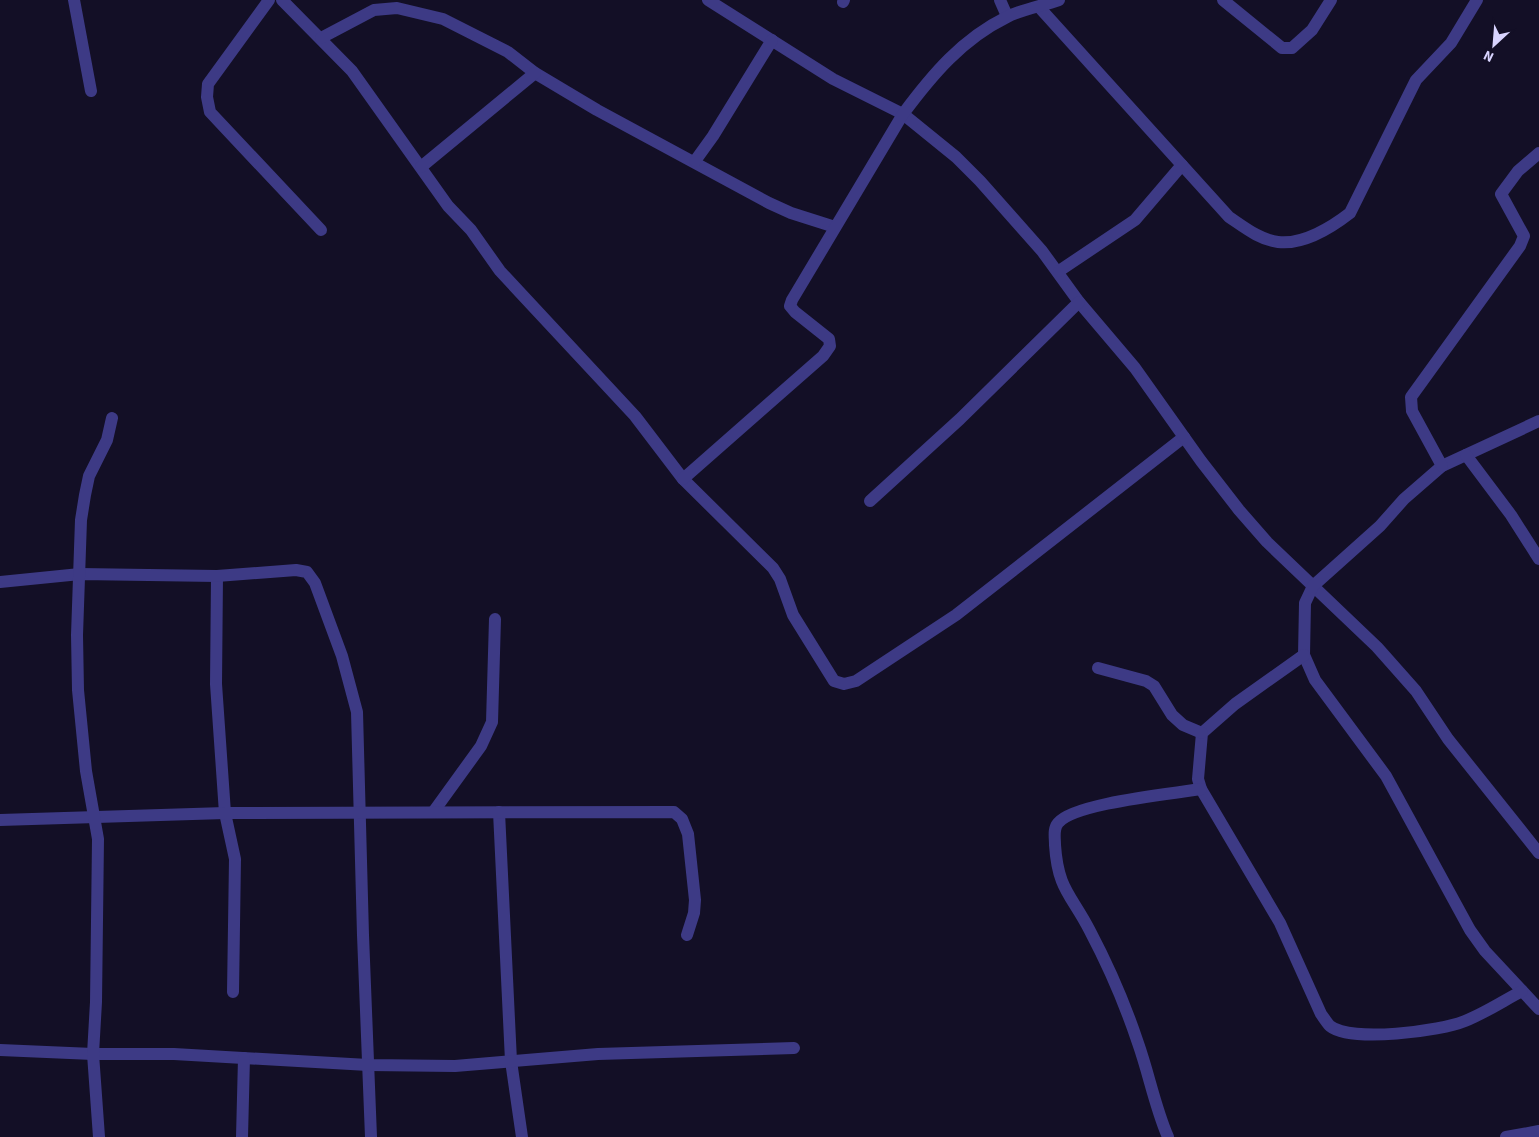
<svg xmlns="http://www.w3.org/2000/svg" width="1539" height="1137" viewBox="0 0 1539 1137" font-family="'Source Sans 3',sans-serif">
<rect width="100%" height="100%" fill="#130f26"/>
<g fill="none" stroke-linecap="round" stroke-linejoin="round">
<g stroke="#3d3a85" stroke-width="12">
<polyline points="74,0 91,91"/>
<polyline points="269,0 208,84 207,97 210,112 321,230"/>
<polyline points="282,0 352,71 448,206 471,230 500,271 635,416 683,479 773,568 780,579 793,615 834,681 844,684 856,681 956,615 1184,437"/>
<polyline points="708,0 833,79 903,114 956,157 980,181 1042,251 1079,302 1135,368 1201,461 1239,510 1267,542 1377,647 1416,691 1448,739 1539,853"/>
<polyline points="1000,0 1007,16"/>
<polyline points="1223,0 1282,48 1292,48 1312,30 1331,0"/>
<polyline points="843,2 844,0"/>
<path d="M1039,7L1229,217C1244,227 1260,240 1278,242C1303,245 1332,227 1350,213L1416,80L1451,43L1477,0"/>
<polyline points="321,38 374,10 397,8 443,19 508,52 535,73 597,110 769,203 791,213 835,227"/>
<polyline points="695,161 713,136 772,40"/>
<polyline points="421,167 535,73"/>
<polyline points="1059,271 1135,220 1182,165"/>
<polyline points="1539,421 1442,466 1404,499 1380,526 1313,586 1305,603 1304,655 1315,680 1386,776 1470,930 1485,951 1539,1009"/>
<polyline points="1466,455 1511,515 1539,559"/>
<polyline points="1442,466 1412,411 1411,397 1520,246 1524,236 1501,194 1518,171 1539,153"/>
<path d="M683,479L823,356L830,346L829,339L795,312L790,306L792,300L903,114C932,75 962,39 1007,17C1023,9 1042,6 1059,0"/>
<polyline points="870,501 960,419 1079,302"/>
<polyline points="217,576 216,684 225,813 235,859 233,992"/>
<polyline points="0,582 80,574 217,576 296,570 307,572 315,583 342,656 357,712 363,935 371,1137"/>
<path d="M1304,655L1235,704L1202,733L1198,779L1201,789L1280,923L1321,1014C1324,1018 1327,1023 1330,1026C1351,1043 1441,1031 1465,1021C1485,1013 1503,1001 1522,991"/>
<polyline points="1098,668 1146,681 1154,686 1172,715 1183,725 1202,733"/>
<polyline points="434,811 481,746 492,722 495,619"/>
<polyline points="499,812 511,1061 522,1137"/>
<polyline points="0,820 225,813 674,812 682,819 688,834 695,900 694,913 687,935"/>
<polyline points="0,1050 93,1054 174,1054 368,1065 455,1066 598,1054 794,1048"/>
<polyline points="99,1137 93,1054 96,1002 98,839 86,771 78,690 77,635 81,520 85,495 89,476 107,440 112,418"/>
<polyline points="242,1137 244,1058"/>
<path d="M1168,1137C1155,1107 1149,1074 1138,1043C1125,1004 1109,967 1090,931C1071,894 1058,890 1055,845C1055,837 1053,829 1058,823C1074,803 1172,794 1201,789"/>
<polyline points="1506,1137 1539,1131"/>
</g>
</g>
<g transform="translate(1494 45) rotate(206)" stroke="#130f26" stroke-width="4" paint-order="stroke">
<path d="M0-4L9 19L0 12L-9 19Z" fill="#d9d4ff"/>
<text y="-8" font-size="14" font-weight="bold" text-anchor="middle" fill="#d9d4ff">N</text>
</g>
</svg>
